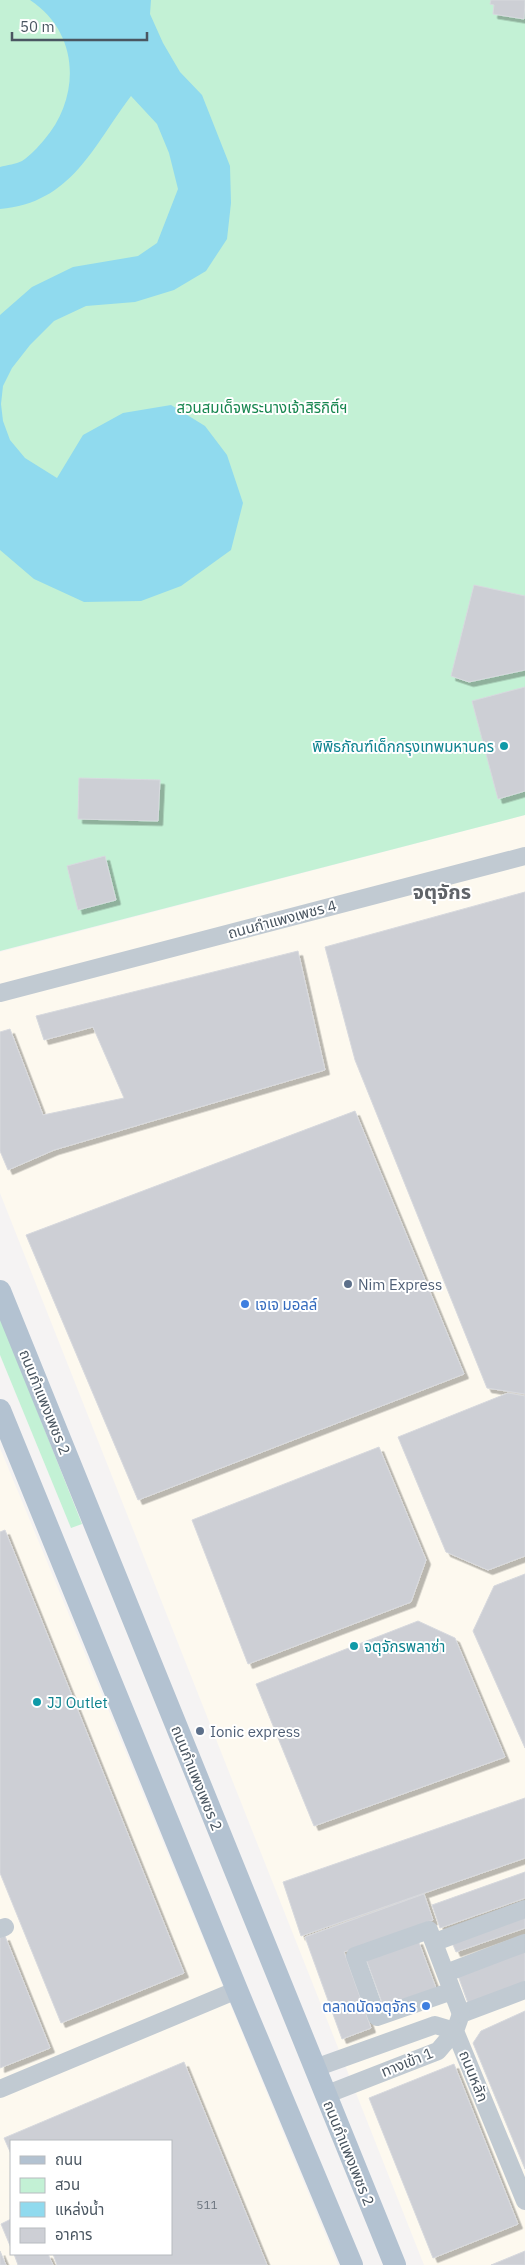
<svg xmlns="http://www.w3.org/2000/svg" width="525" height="2265" viewBox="0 0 525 2265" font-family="'IBM Plex Sans','Noto Sans Thai',sans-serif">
<defs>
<filter id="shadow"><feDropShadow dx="4.5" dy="4.5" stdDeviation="0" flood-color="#0004"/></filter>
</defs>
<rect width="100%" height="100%" fill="#f5f3f3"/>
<g fill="#fdf9ef" fill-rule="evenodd">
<polygon points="525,815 525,2265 424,2265 0,1193 0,952"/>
<path d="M0,1448L338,2265H0ZM11,2141H171V2254H11Z"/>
</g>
<g fill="#c3f1d5">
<polygon points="0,0 525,0 525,815 0,951"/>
<polygon points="0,1317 82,1524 71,1528 0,1355"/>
</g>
<path fill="#90daee" d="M30,0H151L150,14L163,43L180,72L202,95L230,166L231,203L227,239L206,271L174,290L135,302L86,306L54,321L30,345L12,368L3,386L1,404L3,421L10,440L25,458L57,478L83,435L123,413L171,405L205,426L227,455L243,503L231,550L181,586L141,601L84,602L34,579L0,550V315L32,287L73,267L138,256L157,243L178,189L169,153L157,124L131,96C93,146 72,203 0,209V167C7,165 16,164 22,161C30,156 38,147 44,140C81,97 80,33 30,0Z"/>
<g fill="#cdcfd5" stroke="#d7d9de" filter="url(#shadow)">
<polygon points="491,0 525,0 524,19 493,14 494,5 490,4"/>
<polygon points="474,585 525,596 525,670 469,682 451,676"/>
<polygon points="525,687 525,791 498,799 472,701"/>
<polygon points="79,778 160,780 158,821 78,819"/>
<polygon points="105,856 116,900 78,910 67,866"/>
<polygon points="525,892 525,1394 487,1388 355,1060 325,947"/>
<polygon points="298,951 325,1070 54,1150 8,1170 0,1151 0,1032 10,1029 43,1115 124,1098 93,1027 44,1040 36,1016"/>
<polygon points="355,1111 464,1374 138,1500 26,1235"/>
<polygon points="508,1393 525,1396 525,1556 488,1570 446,1552 398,1437"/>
<polygon points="379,1447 426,1560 411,1602 248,1664 192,1520"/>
<polygon points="5,1530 184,1973 61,2023 0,1873 0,1532"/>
<polygon points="525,1574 525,1748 473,1631 494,1586"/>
<polygon points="418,1621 455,1638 505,1757 314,1826 256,1684"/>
<polygon points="525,1798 525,1858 301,1936 283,1882"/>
<polygon points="525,1872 525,1898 440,1928 432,1905"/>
<polygon points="424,1894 433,1920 344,1952 371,2028 342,2039 305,1937"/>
<polygon points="525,1915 525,1928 456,1952 451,1940"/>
<polygon points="5,1936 50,2048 0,2068 0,1938"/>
<polygon points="418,1940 436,1988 384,2008 366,1959"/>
<polygon points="525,1948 525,1985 469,2006 457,1973"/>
<polygon points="525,2011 525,2169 473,2043 481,2031"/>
<polygon points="184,2062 267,2265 57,2265 53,2254 171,2254 171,2141 11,2141 11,2154 4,2138"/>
<polygon points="454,2064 518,2224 433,2258 369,2098"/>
<polygon points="11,2219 11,2248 1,2224"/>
<polygon points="0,2251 6,2265 0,2265"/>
<polygon points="525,2251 525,2265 491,2265"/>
<polygon points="14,2254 48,2254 53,2265 18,2265"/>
</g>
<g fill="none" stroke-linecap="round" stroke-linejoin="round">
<g stroke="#c1cad2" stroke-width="18">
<polyline points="0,993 525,856"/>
<polyline points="0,1929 5,1927"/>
<polyline points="435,1942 525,1909"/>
<polyline points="446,1973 525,1943"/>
<polyline points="525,1990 461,2014 455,2031 525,2201"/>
<polyline points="452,1991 377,2017 355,1956 429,1930 461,2014"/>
<polyline points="315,2068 435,2025 455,2031 438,2051 325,2095"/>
<polyline points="0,2089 237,1990"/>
</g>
<g stroke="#b3c2d1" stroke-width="22">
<polyline points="0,1291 395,2265"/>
<polyline points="0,1410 237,1990 352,2265"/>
</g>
</g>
<g fill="#0f9aa8" stroke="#fff" stroke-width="2">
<circle cx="504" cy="746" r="5"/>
<circle cx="354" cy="1646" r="5"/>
<circle cx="37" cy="1702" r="5"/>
</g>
<g fill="#5c6f8a" stroke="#fff" stroke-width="2">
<circle cx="348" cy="1284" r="5"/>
<circle cx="200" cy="1731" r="5"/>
</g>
<g fill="#3f7fe0" stroke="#fff" stroke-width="2">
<circle cx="245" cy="1304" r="5"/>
<circle cx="426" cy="2006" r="5"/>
</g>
<g text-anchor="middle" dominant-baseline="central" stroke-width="4" stroke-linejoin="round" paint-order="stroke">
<g font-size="12" fill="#6b747e">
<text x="207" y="2204">511</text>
</g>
<g font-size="15" fill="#17864f" stroke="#fff">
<text x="262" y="407">สวนสมเด็จพระนางเจ้าสิริกิติ์ฯ</text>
</g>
<g font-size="15" fill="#0d838f" stroke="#fff" text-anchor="start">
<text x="494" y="746" text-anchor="end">พิพิธภัณฑ์เด็กกรุงเทพมหานคร</text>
<text x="364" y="1646">จตุจักรพลาซ่า</text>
<text x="47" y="1702">JJ Outlet</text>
</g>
<g font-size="15" fill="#4a5661" stroke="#fff">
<text transform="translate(282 919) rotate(-15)">ถนนกำแพงเพชร 4</text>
<text transform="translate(45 1402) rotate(68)">ถนนกำแพงเพชร 2</text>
<text transform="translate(197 1778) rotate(68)">ถนนกำแพงเพชร 2</text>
<text transform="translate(407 2062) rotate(-22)">ทางเข้า 1</text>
<text transform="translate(474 2076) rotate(68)">ถนนหลัก</text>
<text transform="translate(349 2153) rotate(68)">ถนนกำแพงเพชร 2</text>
</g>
<g font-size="15" fill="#4e5e75" stroke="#fff" text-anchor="start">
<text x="358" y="1284">Nim Express</text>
<text x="210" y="1731">Ionic express</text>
</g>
<g font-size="15" fill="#366cbe" stroke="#fff" text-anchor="start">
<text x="255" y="1304">เจเจ มอลล์</text>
<text x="416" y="2006" text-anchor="end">ตลาดนัดจตุจักร</text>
</g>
<g font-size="20" font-weight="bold" fill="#5f6368" stroke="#fff">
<text x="442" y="891">จตุจักร</text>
</g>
</g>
<rect x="10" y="2140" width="162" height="115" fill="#ffffff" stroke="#b7bbc0"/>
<rect x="20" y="2156" width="25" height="8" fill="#b3c2d1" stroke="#b7bbc0"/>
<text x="55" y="2165" font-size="15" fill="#4a5661">ถนน</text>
<rect x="20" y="2178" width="25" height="15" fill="#c3f1d5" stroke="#b7bbc0"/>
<text x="55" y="2190" font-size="15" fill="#4a5661">สวน</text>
<rect x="20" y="2202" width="25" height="15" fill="#90daee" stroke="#b7bbc0"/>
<text x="55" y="2215" font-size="15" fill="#4a5661">แหล่งน้ำ</text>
<rect x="20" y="2228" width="25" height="15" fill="#cdcfd5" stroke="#b7bbc0"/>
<text x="55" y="2240" font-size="15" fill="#4a5661">อาคาร</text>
<path d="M12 32v8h135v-8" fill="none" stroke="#4a5661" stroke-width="2.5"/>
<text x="20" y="32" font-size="15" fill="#4a5661" stroke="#ffffff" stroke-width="4" paint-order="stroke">50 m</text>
</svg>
